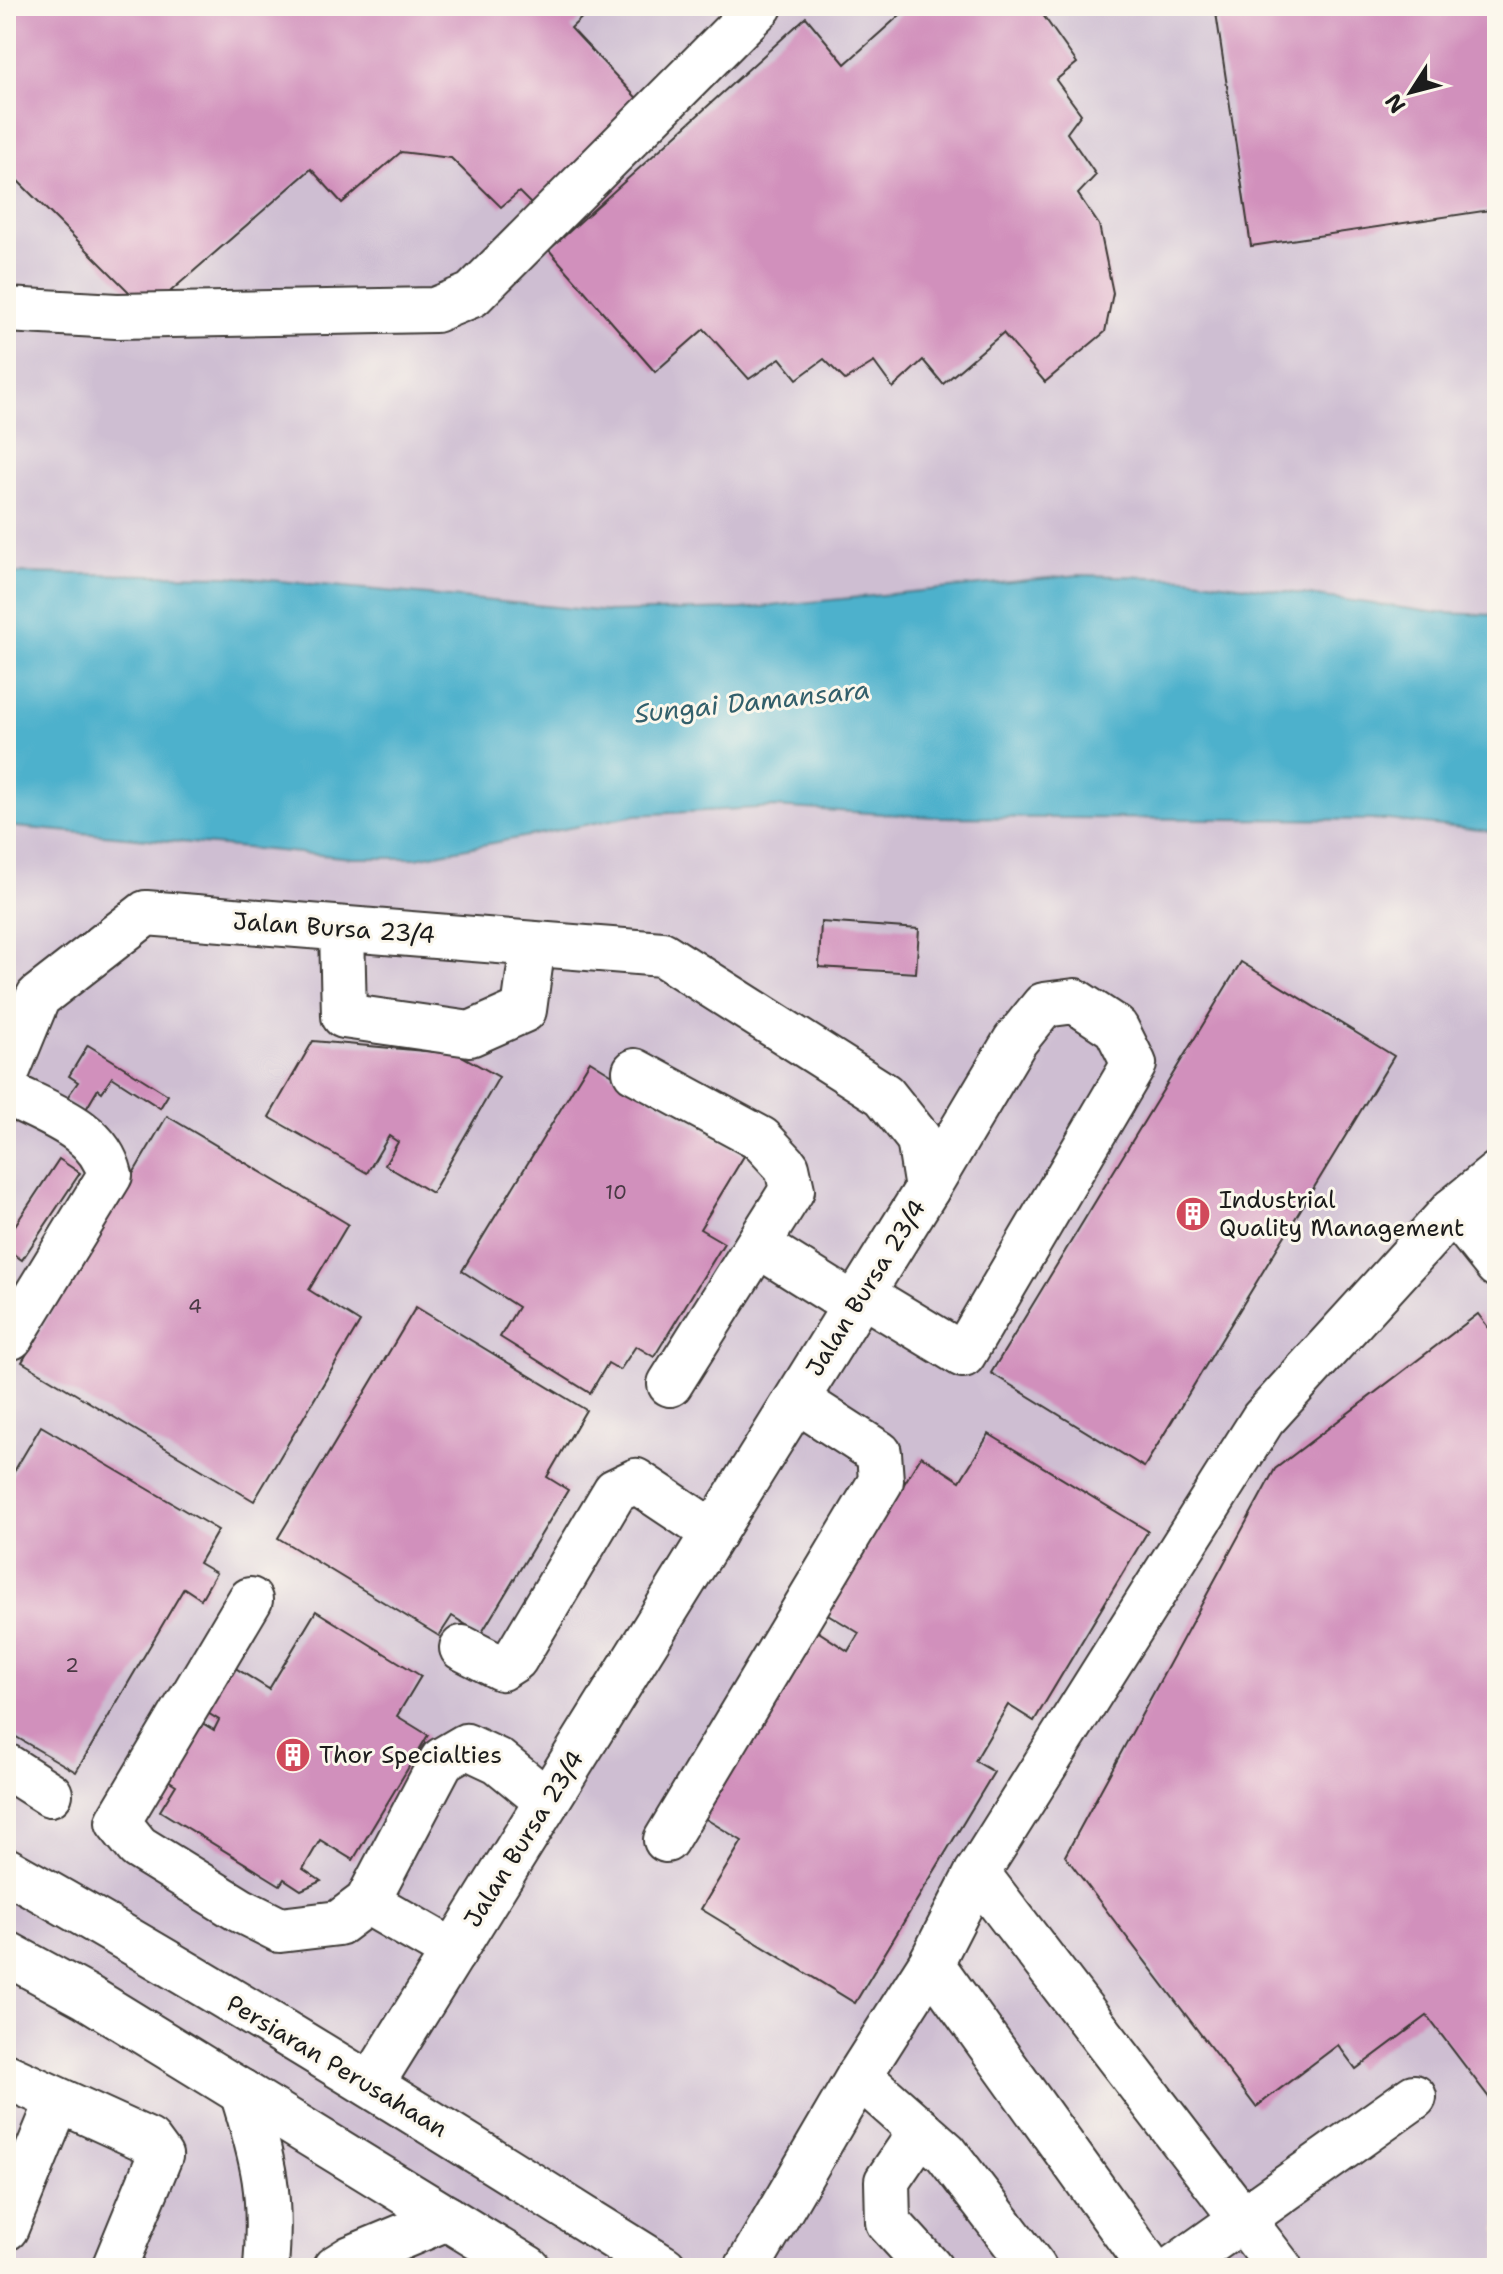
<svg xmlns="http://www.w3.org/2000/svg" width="1503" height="2274" viewBox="0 0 1503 2274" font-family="'Shantell Sans',sans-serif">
<rect width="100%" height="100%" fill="#fbf7ec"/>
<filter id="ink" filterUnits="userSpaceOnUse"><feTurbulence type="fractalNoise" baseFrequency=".0125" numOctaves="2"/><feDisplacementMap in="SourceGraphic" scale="16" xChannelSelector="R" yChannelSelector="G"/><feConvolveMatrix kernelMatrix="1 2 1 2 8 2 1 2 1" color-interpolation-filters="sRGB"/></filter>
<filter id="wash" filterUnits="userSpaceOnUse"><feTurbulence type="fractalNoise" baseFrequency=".006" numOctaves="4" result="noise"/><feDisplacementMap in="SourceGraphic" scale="32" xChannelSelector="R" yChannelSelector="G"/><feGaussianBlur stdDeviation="1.8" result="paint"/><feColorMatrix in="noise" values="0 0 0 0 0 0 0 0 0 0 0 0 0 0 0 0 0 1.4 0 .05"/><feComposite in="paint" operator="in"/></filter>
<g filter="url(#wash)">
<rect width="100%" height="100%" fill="#f2dfc1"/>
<g fill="#cebed2">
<polygon points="6,6 1497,6 1497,615 1439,613 1187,578 1079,575 742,609 609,612 226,576 6,573"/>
<polygon points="774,807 934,817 1388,820 1497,832 1497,2268 6,2268 6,826 353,858 416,858 636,815"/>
</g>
<polygon fill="#4db1cc" stroke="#346674" stroke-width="2" points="6,573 226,576 609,612 742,609 1079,575 1187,578 1439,613 1497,615 1497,832 1388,820 933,817 774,807 636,815 416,858 353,858 6,826"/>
<g id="blocks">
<g fill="#d190bc">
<polygon points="6,6 594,6 571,28 646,108 538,211 519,192 501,207 451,158 401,152 342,203 311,169 148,311 6,169"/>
<polygon points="910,6 1051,6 1043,15 1077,63 1056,80 1081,114 1067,133 1096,175 1078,194 1099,225 1113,293 1105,332 1045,382 1003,333 943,384 923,360 893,388 874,362 845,380 824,359 797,379 780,358 749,379 704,329 655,372 549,250 806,17 845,64"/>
<polygon points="1215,6 1497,6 1497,209 1251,246"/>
<polygon points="821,922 919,929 916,973 819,967"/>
<polygon points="1241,962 1394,1056 1144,1467 991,1373"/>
<polygon points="313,1041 458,1054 499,1077 432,1193 385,1165 398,1142 389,1136 367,1173 269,1117"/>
<polygon points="88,1045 168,1095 160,1108 112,1077 102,1092 98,1089 85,1111 66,1099 78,1082 69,1076"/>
<polygon points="590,1061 744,1156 700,1229 724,1243 654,1357 636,1346 620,1370 608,1363 590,1393 500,1337 518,1307 462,1271"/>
<polygon points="167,1116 348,1224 309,1290 360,1322 254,1501 22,1362"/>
<polygon points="59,1159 80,1173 22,1260 6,1249 6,1239"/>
<polygon points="416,1307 586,1410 547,1477 568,1490 481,1634 452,1616 439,1636 278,1538"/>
<polygon points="1478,1314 1497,1339 1497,2108 1427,2016 1356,2069 1338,2045 1256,2107 1065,1856 1275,1469"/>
<polygon points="41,1426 218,1530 199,1563 216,1573 201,1599 184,1588 76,1772 6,1731 6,1485"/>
<polygon points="989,1434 1148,1531 1034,1721 1008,1705 975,1761 994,1772 855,2003 701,1909 742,1841 701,1816 814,1629 848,1651 859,1633 826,1613 921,1456 960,1481"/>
<polygon points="316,1611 421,1676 397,1716 428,1735 353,1860 320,1840 303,1869 321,1881 301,1890 284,1879 280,1885 160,1811 176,1785 158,1774 192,1717 214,1730 219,1720 196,1706 224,1661 269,1689"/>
</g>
</g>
</g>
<g filter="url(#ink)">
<use href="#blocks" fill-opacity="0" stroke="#3c3935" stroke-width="2"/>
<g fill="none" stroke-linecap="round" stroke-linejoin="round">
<defs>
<g id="minor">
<polyline points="6,310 117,316 435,310 472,295 760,6"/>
<polyline points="342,929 344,1016 470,1034 524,1010 533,944"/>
<polyline points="635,1071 761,1139 787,1167 792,1190 670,1384"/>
<polyline points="6,1075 38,997 146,913 662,954 884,1095 919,1139 927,1189 371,2085"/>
<path d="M6,1092C45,1113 99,1128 110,1175L11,1337"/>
<polyline points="1453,1210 1497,1265"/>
<polyline points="758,1245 855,1306"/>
<polyline points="862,1294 963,1355 1134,1064 1116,1028 1075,1001 1044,1005 1015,1041 927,1189"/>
<polyline points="250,1600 118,1822 138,1847 240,1910 280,1930 339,1923 367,1902 442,1760 466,1746 498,1761 547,1801"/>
<polyline points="462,1648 501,1668 515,1659 615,1491 636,1481 714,1533"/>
<polyline points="6,1766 50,1794"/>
<polyline points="666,1840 881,1481 879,1453 797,1400"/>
<polyline points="977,1873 1280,2268"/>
<polyline points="367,1902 454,1952"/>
<polyline points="931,1963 1150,2268"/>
<polyline points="6,2076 149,2141 160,2156 114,2268"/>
<polyline points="859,2076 946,2153 1034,2268"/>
<path d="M242,2092C264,2162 272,2194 266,2268"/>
<polyline points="921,2131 887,2181 888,2222 930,2268"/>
<polyline points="6,2228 58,2101"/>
<polyline points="335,2268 351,2258 447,2218"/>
<polyline points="747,2268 859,2076 931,1963 977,1873 1263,1419 1453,1210 1497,1174"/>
<polyline points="1174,2268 1414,2097"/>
</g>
<g id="major">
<path d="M6,1870C230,1995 446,2132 664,2268"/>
<polyline points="6,1953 87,1997 528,2268"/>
</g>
</defs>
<use href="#minor" stroke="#3c3935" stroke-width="48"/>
<use href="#major" stroke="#3c3935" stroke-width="48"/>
<use href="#minor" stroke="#fff" stroke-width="44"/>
<use href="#major" stroke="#fff" stroke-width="44"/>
</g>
</g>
<defs>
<symbol id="building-disc" viewBox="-11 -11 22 22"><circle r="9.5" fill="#d1495b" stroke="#fbf7ec"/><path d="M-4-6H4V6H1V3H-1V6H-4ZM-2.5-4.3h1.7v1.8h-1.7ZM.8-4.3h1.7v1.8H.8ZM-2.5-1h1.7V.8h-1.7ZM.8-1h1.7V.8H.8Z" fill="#fff"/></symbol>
</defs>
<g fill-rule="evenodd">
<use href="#building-disc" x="1173" y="1194" width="40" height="40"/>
<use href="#building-disc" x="273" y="1735" width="40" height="40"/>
</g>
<g text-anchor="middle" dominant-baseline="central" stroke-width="6" stroke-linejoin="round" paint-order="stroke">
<g font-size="20" fill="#493944">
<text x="616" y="1192">10</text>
<text x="195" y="1306">4</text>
<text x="72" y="1665">2</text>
</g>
<g font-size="24" fill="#1c1c1c" stroke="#fbf7ec">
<text transform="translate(334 928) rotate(4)">Jalan Bursa 23/4</text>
<text transform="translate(866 1288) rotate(-58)">Jalan Bursa 23/4</text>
<text transform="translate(524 1839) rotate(-58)">Jalan Bursa 23/4</text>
<text transform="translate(337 2066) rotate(31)">Persiaran Perusahaan</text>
</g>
<g font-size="24" fill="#1c1c1c" stroke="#fbf7ec" text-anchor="start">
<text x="1219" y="1200">Industrial<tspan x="1219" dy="28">Quality Management</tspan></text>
<text x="319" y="1755">Thor Specialties</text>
</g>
<g font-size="26" font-style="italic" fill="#325f6b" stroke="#fbf7ec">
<text transform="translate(752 701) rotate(-6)">Sungai Damansara</text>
</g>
</g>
<rect width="1503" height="2274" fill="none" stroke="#fbf7ec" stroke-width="32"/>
<g transform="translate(1411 92) rotate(234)" stroke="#fbf7ec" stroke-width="6" paint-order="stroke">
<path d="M0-6L14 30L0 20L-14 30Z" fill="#1c1c1c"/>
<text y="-12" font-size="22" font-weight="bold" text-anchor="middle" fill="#1c1c1c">N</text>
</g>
</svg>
